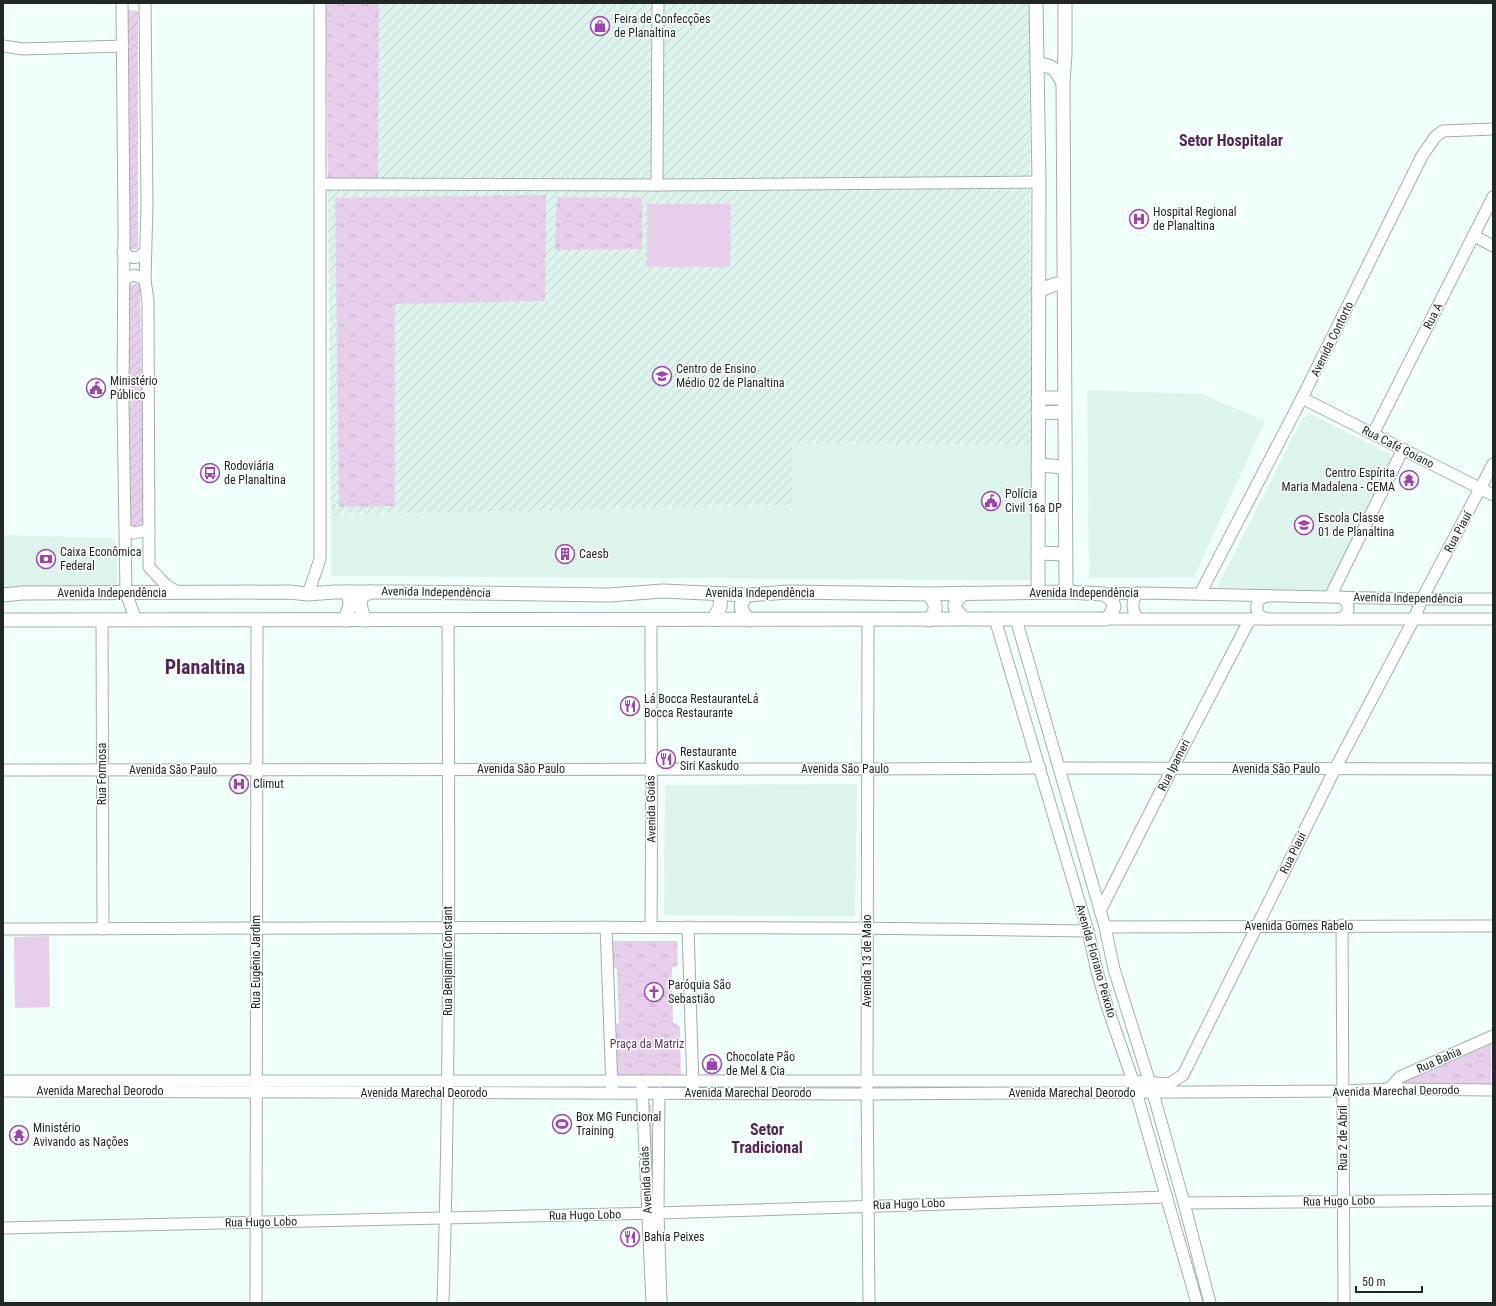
<svg xmlns="http://www.w3.org/2000/svg" width="1496" height="1306" viewBox="0 0 1496 1306" font-family="'Roboto Condensed',sans-serif">
<defs>
<pattern id="industrial-furrows" width="10" height="10" patternUnits="userSpaceOnUse"><rect width="10" height="10" fill="#dcf4ec"/><path d="M-1 1l2-2M0 10L10 0M9 11l2-2" fill="none" stroke="#bcd1ca"/></pattern>
<pattern id="park-tufts" width="24" height="20" patternUnits="userSpaceOnUse"><rect width="24" height="20" fill="#e7cfec"/><path d="M3 7l-1-3M5 7V3M7 7l1-3M15 17l-1-3M17 17v-4M19 17l1-3" fill="none" stroke="#c6b2ca"/></pattern>
<pattern id="garden-furrows" width="10" height="10" patternUnits="userSpaceOnUse"><rect width="10" height="10" fill="#e7cfec"/><path d="M-1 1l2-2M0 10L10 0M9 11l2-2" fill="none" stroke="#c6b2ca"/></pattern>
</defs>
<rect width="100%" height="100%" fill="#f0fffa"/>
<g fill="#dcf4ec">
<polygon points="1087,390 1202,394 1265,421 1194,577 1089,578"/>
<polygon points="1311,414 1390,454 1392,462 1327,591 1217,588 1302,419"/>
<polygon points="792,443 1032,445 1031,580 331,576 331,515 792,505"/>
<polygon points="3,535 115,538 118,590 3,590"/>
<polygon points="857,784 855,916 664,915 665,785"/>
</g>
<polygon fill="url(#industrial-furrows)" points="326,3 1029,3 1032,445 792,443 792,505 331,515"/>
<g fill="url(#park-tufts)">
<polygon points="326,3 379,3 378,179 328,179"/>
<polygon points="546,195 545,301 395,304 395,506 339,507 335,198"/>
<polygon points="557,197 642,198 642,249 555,250"/>
<polygon points="612,941 677,941 678,965 672,968 673,1022 680,1027 681,1078 615,1078 614,1027 619,1022 617,969 613,967"/>
<polygon points="1491,1044 1491,1087 1402,1088 1404,1082"/>
<polygon points="646,1104 651,1105 654,1207 650,1207"/>
</g>
<g fill="url(#garden-furrows)">
<polygon points="127,10 138,11 138,249 127,249"/>
<polygon points="140,284 144,526 130,526 127,285"/>
</g>
<g fill="#e7cfec">
<polygon points="647,204 731,204 730,267 647,267"/>
<polygon points="49,936 50,1007 15,1008 14,937"/>
</g>
<g fill="none" stroke-linecap="round" stroke-linejoin="round">
<defs>
<g id="minor">
<polyline points="122,3 124,227 123,405 126,593 136,620"/>
<polyline points="145,3 147,204 145,280 148,301 149,567 166,585 179,593"/>
<polyline points="3,46 23,49 123,46"/>
<polyline points="320,184 657,185 1039,182"/>
<polyline points="657,185 658,3"/>
<polyline points="1474,236 1493,246"/>
<path d="M123,252C132,259 136,260 145,252"/>
<polyline points="124,279 134,275 145,280"/>
<polyline points="1302,398 1493,495"/>
<polyline points="1373,434 1493,197"/>
<polyline points="126,530 134,533 149,530"/>
<path d="M1137,593C1131,603 1132,609 1137,618"/>
<polyline points="308,594 320,559 320,3"/>
<polyline points="1104,594 1143,593 1422,599 1493,599"/>
<polyline points="1200,594 1302,398 1422,156 1435,137 1443,131 1493,129"/>
<polyline points="1330,597 1403,449"/>
<polyline points="868,619 867,1082 869,1303"/>
<polyline points="995,619 1088,931 1097,971 1107,1006 1133,1081 1197,1303"/>
<polyline points="1016,619 1105,927 1114,969 1153,1093 1184,1203 1210,1303"/>
<polyline points="1106,619 1493,619"/>
<path d="M1267,619C1253,616 1253,597 1269,596"/>
<path d="M1338,619C1351,616 1351,602 1340,597"/>
<polyline points="102,620 103,929"/>
<polyline points="1059,768 1493,769"/>
<polyline points="3,770 867,769 1040,768"/>
<polyline points="1100,911 1172,769 1250,619"/>
<polyline points="1342,925 1344,1303"/>
<polyline points="606,927 612,1088"/>
<path d="M651,927C652,825 651,722 651,620"/>
<polyline points="688,927 693,1089"/>
<polyline points="1105,927 1493,926"/>
<path d="M3,929C365,928 726,925 1088,931"/>
<polyline points="3,1081 1133,1081 1169,1084 1183,1075 1335,769 1414,619 1422,599 1493,464"/>
<polyline points="642,1086 652,1303"/>
<polyline points="1389,1089 1400,1077 1493,1036"/>
<polyline points="3,1091 868,1094 1343,1091 1389,1089 1493,1090"/>
<polyline points="659,1093 658,1213 661,1303"/>
<polyline points="1184,1203 1493,1200"/>
<polyline points="3,1228 658,1213 1167,1197"/>
<polyline points="256,1303 257,620"/>
<path d="M443,1303C450,1075 449,848 448,620"/>
</g>
<g id="major">
<polyline points="1036,3 1039,182 1038,592"/>
<polyline points="1065,3 1065,54 1063,83 1066,592"/>
<path d="M1037,64C1053,65 1056,70 1063,83"/>
<polyline points="1038,291 1056,284 1063,284"/>
<polyline points="1038,398 1064,398"/>
<polyline points="1038,413 1064,412"/>
<polyline points="1038,465 1065,467"/>
<polyline points="1038,553 1066,554"/>
<path d="M928,594C937,604 938,609 929,620"/>
<polyline points="3,595 22,593 289,592 308,594 334,592 402,592 609,595 663,591 747,595 788,592 928,594 1066,592 1104,594 1112,600 1114,607 1111,614 1106,619 3,620"/>
<path d="M747,595C738,606 740,610 749,620"/>
<path d="M963,618C952,606 952,605 964,593"/>
<polyline points="714,619 720,607 721,594"/>
<polyline points="345,620 350,605 349,592"/>
<path d="M365,620C362,612 359,606 361,597L370,592"/>
</g>
</defs>
<use href="#minor" stroke="#a1afab" stroke-width="13"/>
<use href="#major" stroke="#a1afab" stroke-width="15"/>
<use href="#minor" stroke="#fff" stroke-width="11"/>
<use href="#major" stroke="#fff" stroke-width="13"/>
</g>
<defs>
<symbol id="shop-ring" viewBox="-11 -11 22 22"><circle r="9.5" fill="#fff" stroke="#9e44b0" stroke-width="1.5"/><path d="M-5-2.5h2.3a2.7 3.5 0 0 1 5.4 0H5L5.5 6h-11ZM-1.5-2.5h3a1.5 2.3 0 0 0-3 0Z" fill="#9e44b0"/></symbol>
<symbol id="hospital-ring" viewBox="-11 -11 22 22"><circle r="9.5" fill="#fff" stroke="#9e44b0" stroke-width="1.5"/><path d="M-5-5h3v3.5h4V-5h3V5h-3V1.5h-4V5h-3Z" fill="#9e44b0"/></symbol>
<symbol id="school-ring" viewBox="-11 -11 22 22"><circle r="9.5" fill="#fff" stroke="#9e44b0" stroke-width="1.5"/><path d="M0-5L7-2L0 1L-7-2ZM-4 1L0 2.5L4 1V4Q0 6-4 4Z" fill="#9e44b0"/></symbol>
<symbol id="civic-ring" viewBox="-11 -11 22 22"><circle r="9.5" fill="#fff" stroke="#9e44b0" stroke-width="1.5"/><path d="M-.6-6.5H3V-4.5H.6V-3L4-1V1h2V6H-6V1h2V-1L-.6-3ZM-1.2 2.5V6h2.4V2.5Z" fill="#9e44b0"/></symbol>
<symbol id="bus-ring" viewBox="-11 -11 22 22"><circle r="9.5" fill="#fff" stroke="#9e44b0" stroke-width="1.5"/><path d="M-5-6H5V4H4V6H2V4H-2V6H-4V4H-5ZM-3.5-4V0h7V-4ZM-3.5 1.2v1.5H-2V1.2ZM2 1.2v1.5H3.5V1.2Z" fill="#9e44b0"/></symbol>
<symbol id="temple-ring" viewBox="-11 -11 22 22"><circle r="9.5" fill="#fff" stroke="#9e44b0" stroke-width="1.5"/><path d="M0-6L5-2H3V0L6.5 2.5H4V6H1.5V3h-3V6H-4V2.5H-6.5L-3 0V-2H-5Z" fill="#9e44b0"/></symbol>
<symbol id="building-ring" viewBox="-11 -11 22 22"><circle r="9.5" fill="#fff" stroke="#9e44b0" stroke-width="1.5"/><path d="M-4-6H4V6H1V3H-1V6H-4ZM-2.5-4.3h1.7v1.8h-1.7ZM.8-4.3h1.7v1.8H.8ZM-2.5-1h1.7V.8h-1.7ZM.8-1h1.7V.8H.8Z" fill="#9e44b0"/></symbol>
<symbol id="bank-ring" viewBox="-11 -11 22 22"><circle r="9.5" fill="#fff" stroke="#9e44b0" stroke-width="1.5"/><path d="M-6-4H6V4H-6ZM0-2.3a2.3 2.3 0 1 0 0 4.6a2.3 2.3 0 1 0 0-4.6Z" fill="#9e44b0"/></symbol>
<symbol id="restaurant-ring" viewBox="-11 -11 22 22"><circle r="9.5" fill="#fff" stroke="#9e44b0" stroke-width="1.5"/><path d="M-5-6h1v4h1v-4h1v4h1v-4h1v5L-1.5 .5V6h-2V.5L-5-1ZM5-6V6H3V1.5H1.5Q1.5-4 5-6Z" fill="#9e44b0"/></symbol>
<symbol id="church-ring" viewBox="-11 -11 22 22"><circle r="9.5" fill="#fff" stroke="#9e44b0" stroke-width="1.5"/><path d="M-1.2-6h2.4v3.5h3.3v2.4h-3.3V6h-2.4V-.1h-3.3v-2.4h3.3Z" fill="#9e44b0"/></symbol>
<symbol id="stadium-ring" viewBox="-11 -11 22 22"><circle r="9.5" fill="#fff" stroke="#9e44b0" stroke-width="1.5"/><path d="M0-5a6.5 5 0 1 0 0 10a6.5 5 0 1 0 0-10ZM-3.5-1.8h7v3.6h-7Z" fill="#9e44b0"/></symbol>
</defs>
<g fill-rule="evenodd">
<use href="#shop-ring" x="589" y="15" width="22" height="22"/>
<use href="#hospital-ring" x="1128" y="208" width="22" height="22"/>
<use href="#school-ring" x="651" y="365" width="22" height="22"/>
<use href="#civic-ring" x="85" y="377" width="22" height="22"/>
<use href="#bus-ring" x="199" y="462" width="22" height="22"/>
<use href="#temple-ring" x="1398" y="469" width="22" height="22"/>
<use href="#civic-ring" x="980" y="490" width="22" height="22"/>
<use href="#school-ring" x="1293" y="514" width="22" height="22"/>
<use href="#building-ring" x="554" y="543" width="22" height="22"/>
<use href="#bank-ring" x="35" y="548" width="22" height="22"/>
<use href="#restaurant-ring" x="619" y="695" width="22" height="22"/>
<use href="#restaurant-ring" x="655" y="748" width="22" height="22"/>
<use href="#hospital-ring" x="228" y="773" width="22" height="22"/>
<use href="#church-ring" x="643" y="981" width="22" height="22"/>
<use href="#shop-ring" x="701" y="1053" width="22" height="22"/>
<use href="#stadium-ring" x="551" y="1113" width="22" height="22"/>
<use href="#temple-ring" x="8" y="1124" width="22" height="22"/>
<use href="#restaurant-ring" x="619" y="1226" width="22" height="22"/>
</g>
<g text-anchor="middle" dominant-baseline="central" stroke-width="3" stroke-linejoin="round" paint-order="stroke">
<g font-size="12" fill="#212725" stroke="#fff" text-anchor="start">
<text x="614" y="19">Feira de Confecções<tspan x="614" dy="14">de Planaltina</tspan></text>
<text x="1153" y="212">Hospital Regional<tspan x="1153" dy="14">de Planaltina</tspan></text>
<text x="676" y="369">Centro de Ensino<tspan x="676" dy="14">Médio 02 de Planaltina</tspan></text>
<text x="110" y="381">Ministério<tspan x="110" dy="14">Público</tspan></text>
<text x="224" y="466">Rodoviária<tspan x="224" dy="14">de Planaltina</tspan></text>
<text x="1395" y="473" text-anchor="end">Centro Espírita<tspan x="1395" dy="14">Maria Madalena - CEMA</tspan></text>
<text x="1005" y="494">Polícia<tspan x="1005" dy="14">Civil 16a DP</tspan></text>
<text x="1318" y="518">Escola Classe<tspan x="1318" dy="14">01 de Planaltina</tspan></text>
<text x="60" y="552">Caixa Econômica<tspan x="60" dy="14">Federal</tspan></text>
<text x="579" y="554">Caesb</text>
<text x="644" y="699">Lá Bocca RestauranteLá<tspan x="644" dy="14">Bocca Restaurante</tspan></text>
<text x="680" y="752">Restaurante<tspan x="680" dy="14">Siri Kaskudo</tspan></text>
<text x="253" y="784">Climut</text>
<text x="668" y="985">Paróquia São<tspan x="668" dy="14">Sebastião</tspan></text>
<text x="726" y="1057">Chocolate Pão<tspan x="726" dy="14">de Mel &amp; Cia</tspan></text>
<text x="576" y="1117">Box MG Funcional<tspan x="576" dy="14">Training</tspan></text>
<text x="33" y="1128">Ministério<tspan x="33" dy="14">Avivando as Nações</tspan></text>
<text x="644" y="1237">Bahia Peixes</text>
</g>
<g font-size="12" fill="#212725" stroke="#fff">
<text transform="translate(1433 316) rotate(-63)">Rua A</text>
<text transform="translate(1332 339) rotate(-64)">Avenida Contorto</text>
<text transform="translate(1398 447) rotate(27)">Rua Café Goiano</text>
<text transform="translate(1458 532) rotate(-62)">Rua Piauí</text>
<text transform="translate(436 592) rotate(1)">Avenida Independência</text>
<text x="112" y="593">Avenida Independência</text>
<text x="760" y="593">Avenida Independência</text>
<text x="1084" y="593">Avenida Independência</text>
<text transform="translate(1408 598) rotate(1)">Avenida Independência</text>
<text transform="translate(1174 765) rotate(-63)">Rua Ipameri</text>
<text x="521" y="769">Avenida São Paulo</text>
<text x="845" y="769">Avenida São Paulo</text>
<text x="1276" y="769">Avenida São Paulo</text>
<text x="173" y="770">Avenida São Paulo</text>
<text transform="translate(102 774) rotate(-90)">Rua Formosa</text>
<text transform="translate(651 809) rotate(-91)">Avenida Goiás</text>
<text transform="translate(1293 853) rotate(-64)">Rua Piauí</text>
<text x="1299" y="926">Avenida Gomes Rabelo</text>
<text transform="translate(448 961) rotate(-90)">Rua Benjamin Constant</text>
<text transform="translate(867 961) rotate(-90)">Avenida 13 de Maio</text>
<text transform="translate(1096 961) rotate(74)">Avenida Floriano Peixoto</text>
<text transform="translate(256 962) rotate(-90)">Rua Eugênio Jardim</text>
<text transform="translate(1439 1060) rotate(-24)">Rua Bahia</text>
<text x="100" y="1091">Avenida Marechal Deorodo</text>
<text transform="translate(1396 1091) rotate(-1)">Avenida Marechal Deorodo</text>
<text x="424" y="1093">Avenida Marechal Deorodo</text>
<text x="748" y="1093">Avenida Marechal Deorodo</text>
<text x="1072" y="1093">Avenida Marechal Deorodo</text>
<text transform="translate(1343 1138) rotate(-90)">Rua 2 de Abril</text>
<text transform="translate(646 1180) rotate(-93)">Avenida Goiás</text>
<text transform="translate(1339 1201) rotate(-1)">Rua Hugo Lobo</text>
<text transform="translate(909 1204) rotate(-2)">Rua Hugo Lobo</text>
<text transform="translate(585 1215) rotate(-1)">Rua Hugo Lobo</text>
<text transform="translate(261 1222) rotate(-1)">Rua Hugo Lobo</text>
</g>
<g font-size="12" fill="#5d3166" stroke="#fff">
<text x="647" y="1044">Praça da Matriz</text>
</g>
<g font-size="16" font-weight="bold" fill="#502559" stroke="#fff">
<text x="1231" y="140">Setor Hospitalar</text>
<text x="767" y="1129">Setor<tspan x="767" dy="18">Tradicional</tspan></text>
</g>
<g font-size="20" font-weight="bold" fill="#502559" stroke="#fff">
<text x="205" y="667">Planaltina</text>
</g>
</g>
<rect width="1496" height="1306" fill="none" stroke="#212725" stroke-width="8"/>
<path d="M1356 1286v6h66v-6" fill="none" stroke="#212725" stroke-width="2"/>
<text x="1362" y="1286" font-size="12" fill="#212725" stroke="#ffffff" stroke-width="3" paint-order="stroke">50 m</text>
</svg>
